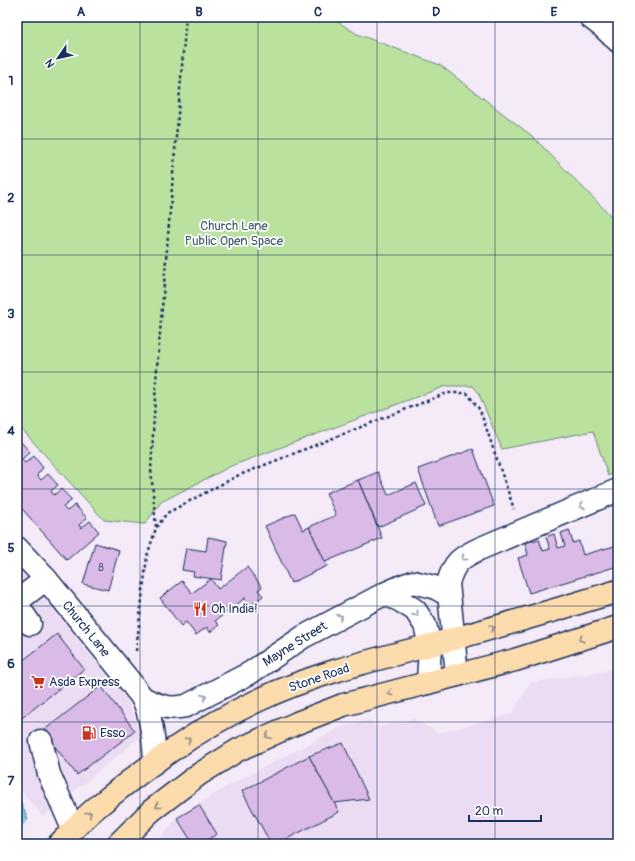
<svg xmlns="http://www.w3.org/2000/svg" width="635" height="861" viewBox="0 0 635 861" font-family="Pangolin,sans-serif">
<rect width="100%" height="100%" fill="#f4eaf8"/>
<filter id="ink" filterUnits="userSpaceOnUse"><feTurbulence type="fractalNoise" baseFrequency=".025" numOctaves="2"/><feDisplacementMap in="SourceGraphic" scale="8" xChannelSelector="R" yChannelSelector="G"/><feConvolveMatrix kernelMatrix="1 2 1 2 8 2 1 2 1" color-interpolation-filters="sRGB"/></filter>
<g filter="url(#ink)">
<g fill="#ecdcf3">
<polygon points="17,566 128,701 139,729 138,739 43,817 19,788 22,760 17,754"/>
<polygon points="618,669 618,844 155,844 177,818 211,796 233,783 341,727 370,720 375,728 414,719 438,733 512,714 530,683"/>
</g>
<polygon fill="#bae29e" stroke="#6a887e" points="17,17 326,17 335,20 357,34 440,65 532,136 618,223 618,470 608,476 593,431 502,449 478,392 473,386 446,386 231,466 161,502 145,524 104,520 17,424"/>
<polygon fill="#84cae5" stroke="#5a8caf" points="17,796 19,798 32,829 17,844"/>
<polygon fill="#f4eaf8" points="30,818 34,828 51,844 17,844 17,831"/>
<g fill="#dabae6" stroke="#1b2f5e">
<polygon points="20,441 30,452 22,459 25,463 34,456 43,468 37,475 41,480 48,474 58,485 51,491 54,495 61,489 72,500 63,507 67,511 75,505 87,518 79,525 81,528 90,521 99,532 67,560 17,503 17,443"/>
<polygon points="473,449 494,506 438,526 418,469"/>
<polygon points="378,472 388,495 416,483 426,506 378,527 358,480"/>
<polygon points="358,480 382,538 325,562 309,527 336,515 326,493"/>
<polygon points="295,513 303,530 309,527 327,566 291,583 265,526"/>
<polygon points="569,530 573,543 579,541 583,555 618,545 618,566 529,593 518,558 528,555 525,543 539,539 543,551 550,549 546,537 554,534 558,548 565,546 561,533"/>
<polygon points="208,537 227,541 221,580 193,576 194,572 182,570 186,548 206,551"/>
<polygon points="95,543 119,550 108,590 83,584"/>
<polygon points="247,567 262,587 258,590 263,596 250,606 245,598 215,621 219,625 210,632 207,627 196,635 186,622 181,626 160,598 182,581 192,593 211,579 218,589"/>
<polygon points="17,626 22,631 17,635"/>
<polygon points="57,634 84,669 18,721 17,665"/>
<polygon points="101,686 135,731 77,775 43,731"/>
<polygon points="343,743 349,756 369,799 334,803 309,756"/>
<polygon points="309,756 339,812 277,844 271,844 242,791"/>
<polygon points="199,805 217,834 200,844 193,844 177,818"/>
</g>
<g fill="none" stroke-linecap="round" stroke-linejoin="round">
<defs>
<g id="minor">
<polyline points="590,17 603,27 618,41"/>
<path d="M17,548L46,579L132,684C135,689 139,693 142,697C152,716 154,741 155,762"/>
<polyline points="384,594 399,600 415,610 425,625 430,645 428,683"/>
<polyline points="30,624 18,606 20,599 46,579"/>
<path d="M457,675L448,583C454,562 460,558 479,549L618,490"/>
<path d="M142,698C158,705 167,710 186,706L250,673L303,637L384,594L402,586L413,582L434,587L448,595"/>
<polyline points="41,741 49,774 73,829"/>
</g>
<g id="highway">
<path d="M59,844C72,832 83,818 97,807C147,766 200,727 259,700C313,674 373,660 431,645C494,628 556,610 618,591"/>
<polyline points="118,844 151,811 198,775 238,750 297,723 343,705 515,660 618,627"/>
</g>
</defs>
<use href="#minor" stroke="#1b2f5e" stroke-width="25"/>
<use href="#highway" stroke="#1b2f5e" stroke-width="25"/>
<g stroke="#1b2f5e" stroke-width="2.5" stroke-dasharray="3 3" stroke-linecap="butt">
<polyline points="156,527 151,470 156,381 186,17"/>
<polyline points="136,651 147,556 156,528 167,513 237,476 447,393 467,393 480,410 514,509"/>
</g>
<use href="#minor" stroke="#fff" stroke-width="22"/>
<use href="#highway" stroke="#fcdcac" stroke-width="22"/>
</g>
<defs><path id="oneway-chevron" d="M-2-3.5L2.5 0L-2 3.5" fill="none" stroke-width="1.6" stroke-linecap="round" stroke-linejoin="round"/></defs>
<g stroke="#8d97ae">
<use href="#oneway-chevron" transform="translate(582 506) rotate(158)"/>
<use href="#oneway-chevron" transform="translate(464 558) rotate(142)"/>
<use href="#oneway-chevron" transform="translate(416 614) rotate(51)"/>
<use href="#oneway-chevron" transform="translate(340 617) rotate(-28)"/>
<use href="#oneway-chevron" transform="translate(204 697) rotate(-26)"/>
</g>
<g stroke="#8c8685">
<use href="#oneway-chevron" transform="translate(492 628) rotate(-16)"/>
<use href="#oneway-chevron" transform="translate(581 639) rotate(162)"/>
<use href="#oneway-chevron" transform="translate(390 693) rotate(166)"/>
<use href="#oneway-chevron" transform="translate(268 736) rotate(155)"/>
<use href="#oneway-chevron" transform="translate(188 740) rotate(-34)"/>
<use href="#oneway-chevron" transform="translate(158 806) rotate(142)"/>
<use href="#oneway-chevron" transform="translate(89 814) rotate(-43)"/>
</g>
</g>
<path fill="none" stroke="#1b2f5e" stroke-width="1" stroke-opacity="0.55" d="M140,17V844M258,17V844M377,17V844M495,17V844M17,139H618M17,255H618M17,372H618M17,489H618M17,606H618M17,722H618"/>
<defs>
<symbol id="restaurant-bare" viewBox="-9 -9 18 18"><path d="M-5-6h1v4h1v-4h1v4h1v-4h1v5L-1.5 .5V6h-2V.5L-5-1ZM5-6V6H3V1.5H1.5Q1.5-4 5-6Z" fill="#c8321e" stroke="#fff" stroke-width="2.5" paint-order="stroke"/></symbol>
<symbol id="supermarket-bare" viewBox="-9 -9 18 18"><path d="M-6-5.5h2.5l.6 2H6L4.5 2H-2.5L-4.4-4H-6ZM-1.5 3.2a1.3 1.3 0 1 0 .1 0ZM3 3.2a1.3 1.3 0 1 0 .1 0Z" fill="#c8321e" stroke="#fff" stroke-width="2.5" paint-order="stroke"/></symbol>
<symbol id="fuel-bare" viewBox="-9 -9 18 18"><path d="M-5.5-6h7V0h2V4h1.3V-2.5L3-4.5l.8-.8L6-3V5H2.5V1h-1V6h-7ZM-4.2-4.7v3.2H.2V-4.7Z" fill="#c8321e" stroke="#fff" stroke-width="2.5" paint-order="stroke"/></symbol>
</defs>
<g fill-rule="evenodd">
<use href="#restaurant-bare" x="190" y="599" width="20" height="20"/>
<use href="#supermarket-bare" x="28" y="672" width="20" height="20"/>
<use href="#fuel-bare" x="79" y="723" width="20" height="20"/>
</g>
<g text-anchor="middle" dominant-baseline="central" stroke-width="3.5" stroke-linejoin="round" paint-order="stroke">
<g font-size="11" fill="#4b5280">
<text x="101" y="567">8</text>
</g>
<g font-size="13" fill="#435c6e" stroke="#fff">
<text x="234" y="226">Church Lane<tspan x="234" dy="15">Public Open Space</tspan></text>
</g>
<g font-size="13" fill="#1b2f5e" stroke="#fff" text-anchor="start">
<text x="211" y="609">Oh India!</text>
<text x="49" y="682">Asda Express</text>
<text x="100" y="733">Esso</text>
</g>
<g font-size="13" fill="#1b2f5e" stroke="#fff">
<text transform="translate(86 629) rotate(51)">Church Lane</text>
<text transform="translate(295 644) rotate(-32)">Mayne Street</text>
<text transform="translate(319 678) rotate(-19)">Stone Road</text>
</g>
</g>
<rect width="635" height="861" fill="none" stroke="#fff" stroke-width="44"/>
<g transform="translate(58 58) rotate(236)" stroke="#ffffff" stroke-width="3" paint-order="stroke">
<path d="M0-3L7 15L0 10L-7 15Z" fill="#1b2f5e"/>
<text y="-6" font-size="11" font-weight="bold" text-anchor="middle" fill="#1b2f5e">N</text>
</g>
<path d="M469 815v6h72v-6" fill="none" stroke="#1b2f5e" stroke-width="2"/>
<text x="475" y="815" font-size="12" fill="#1b2f5e" stroke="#ffffff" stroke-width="3" paint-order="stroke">20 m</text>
<rect x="22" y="22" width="591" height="817" fill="none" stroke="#1b2f5e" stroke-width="1.5"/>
<g font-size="13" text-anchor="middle" font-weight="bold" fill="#1b2f5e">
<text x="81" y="16">A</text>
<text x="199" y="16">B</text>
<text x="318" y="16">C</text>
<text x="436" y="16">D</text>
<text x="554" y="16">E</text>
<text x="11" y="85">1</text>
<text x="11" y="202">2</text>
<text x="11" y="318">3</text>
<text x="11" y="435">4</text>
<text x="11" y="552">5</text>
<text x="11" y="668">6</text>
<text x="11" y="785">7</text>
</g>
</svg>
